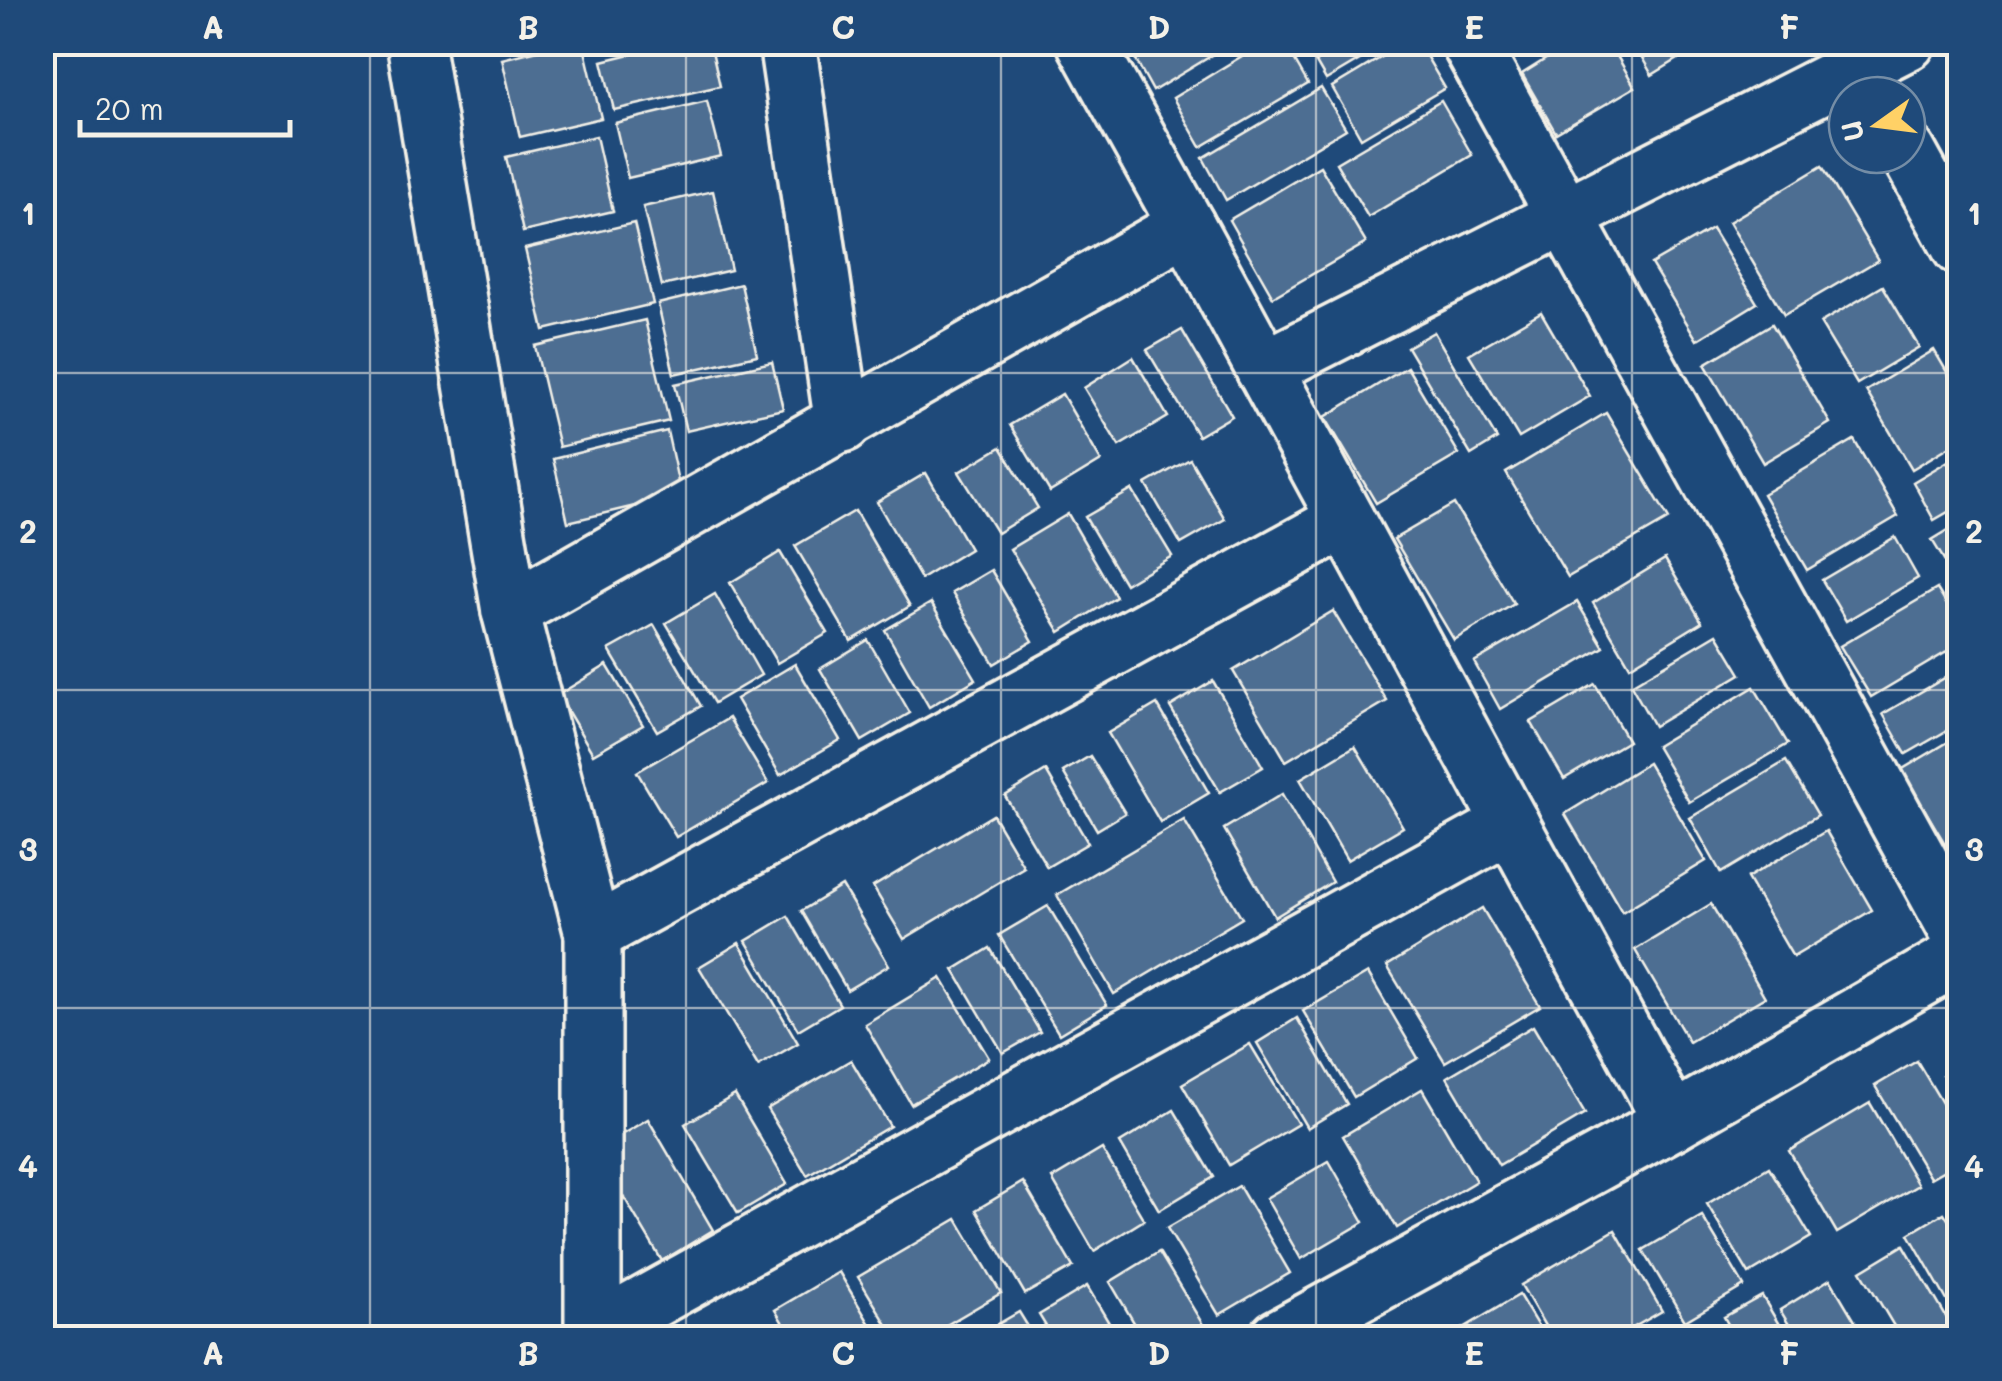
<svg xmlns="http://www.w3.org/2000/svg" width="2002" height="1381" viewBox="0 0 2002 1381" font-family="Mali,sans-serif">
<rect width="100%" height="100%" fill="#1f4a7a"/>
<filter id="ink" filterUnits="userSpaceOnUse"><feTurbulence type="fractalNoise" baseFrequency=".01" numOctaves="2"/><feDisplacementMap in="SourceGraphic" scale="20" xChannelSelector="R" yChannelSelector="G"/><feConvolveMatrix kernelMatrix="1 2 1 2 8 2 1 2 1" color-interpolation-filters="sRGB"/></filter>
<g filter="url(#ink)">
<g fill="#4d6e92" stroke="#f4f1e8" stroke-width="2.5">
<polygon points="570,42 583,42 601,118 520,137 502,59"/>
<polygon points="680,42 710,42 720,86 614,110 602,61"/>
<polygon points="1126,42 1234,42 1153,91"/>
<polygon points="1265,42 1284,42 1308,84 1201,147 1173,98"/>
<polygon points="1304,42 1390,42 1326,80"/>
<polygon points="1407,42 1418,42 1445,88 1361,138 1332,87"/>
<polygon points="1500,42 1530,42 1508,56"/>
<polygon points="1573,42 1609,42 1635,87 1556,133 1522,74"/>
<polygon points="1633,42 1706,42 1652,75"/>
<polygon points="1321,88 1346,129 1226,200 1203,158"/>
<polygon points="707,101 721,156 628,178 615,123"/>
<polygon points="1441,101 1472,155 1368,217 1336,163"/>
<polygon points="596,136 613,211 523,232 506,157"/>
<polygon points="1320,166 1366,243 1273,297 1229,220"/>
<polygon points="1822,166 1878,260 1784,315 1729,222"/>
<polygon points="713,191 731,270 662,286 643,207"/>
<polygon points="634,223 653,304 544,330 525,249"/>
<polygon points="1712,229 1757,303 1697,340 1651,264"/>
<polygon points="741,284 757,355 674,374 658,304"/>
<polygon points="1883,286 1919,347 1857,384 1820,323"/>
<polygon points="1541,312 1590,396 1519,438 1469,354"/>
<polygon points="645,320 669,421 559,447 535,346"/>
<polygon points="1772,324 1830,423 1763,463 1705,364"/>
<polygon points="1182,330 1232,416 1198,436 1147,350"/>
<polygon points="1434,332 1497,439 1471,455 1407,347"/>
<polygon points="1934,350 1960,394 1960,440 1912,469 1866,391"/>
<polygon points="1133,357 1168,417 1119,446 1084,388"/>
<polygon points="772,362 783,409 686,431 675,384"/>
<polygon points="1407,367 1459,454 1376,503 1325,417"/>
<polygon points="1062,394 1101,461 1050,492 1010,425"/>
<polygon points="1606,413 1669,519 1568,577 1506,473"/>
<polygon points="667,431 681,495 568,522 553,459"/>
<polygon points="1854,440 1898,516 1807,570 1763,494"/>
<polygon points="1001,447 1038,508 997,533 959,472"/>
<polygon points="1960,454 1960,505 1934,520 1913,482"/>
<polygon points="1190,459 1225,519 1181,544 1146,484"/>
<polygon points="926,473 970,549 921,579 877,502"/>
<polygon points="1132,490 1172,556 1125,584 1085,517"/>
<polygon points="1454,504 1514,604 1454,640 1394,539"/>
<polygon points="855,511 910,606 851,641 795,546"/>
<polygon points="1068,514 1116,597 1060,632 1010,549"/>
<polygon points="1960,523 1960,586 1932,540"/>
<polygon points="1895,537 1918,578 1846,621 1822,580"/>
<polygon points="780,552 828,633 777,663 730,583"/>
<polygon points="1665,559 1702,622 1630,666 1593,603"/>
<polygon points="991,570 1033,641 994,664 952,593"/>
<polygon points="1937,589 1960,626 1960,644 1871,697 1840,646"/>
<polygon points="715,594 761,675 714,703 666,623"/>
<polygon points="1577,602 1604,647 1500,709 1474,662"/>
<polygon points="931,603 976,679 929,707 885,630"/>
<polygon points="1333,611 1387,701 1286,761 1233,671"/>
<polygon points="654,625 701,706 657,731 609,650"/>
<polygon points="1717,634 1741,674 1654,726 1631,685"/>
<polygon points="868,640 910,713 862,741 820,669"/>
<polygon points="795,664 840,740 780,775 736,699"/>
<polygon points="607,665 643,725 593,754 558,695"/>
<polygon points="1960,669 1960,723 1906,754 1883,714"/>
<polygon points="1213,681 1263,767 1220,792 1170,707"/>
<polygon points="1595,684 1628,741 1564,779 1531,722"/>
<polygon points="1754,687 1788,744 1689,802 1656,746"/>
<polygon points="1157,704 1209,793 1160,822 1108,733"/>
<polygon points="729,718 768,783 676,837 637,772"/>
<polygon points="1960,735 1960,869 1901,770"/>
<polygon points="1355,746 1403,827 1347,860 1300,779"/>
<polygon points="1090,756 1125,813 1097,830 1063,772"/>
<polygon points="1786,761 1818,815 1721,873 1690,818"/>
<polygon points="1648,763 1706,861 1622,912 1565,814"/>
<polygon points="1046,771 1088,843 1047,867 1005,796"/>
<polygon points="1282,794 1332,882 1275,917 1224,829"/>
<polygon points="993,815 1024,867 904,939 873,887"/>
<polygon points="1184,820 1242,918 1114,994 1057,895"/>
<polygon points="1826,831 1872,910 1793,957 1747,878"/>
<polygon points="842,886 889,965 847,990 801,911"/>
<polygon points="1711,904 1765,997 1689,1042 1635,950"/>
<polygon points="1048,906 1107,1005 1059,1034 999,935"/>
<polygon points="1482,908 1540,1006 1445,1062 1387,966"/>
<polygon points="788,916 840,1005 798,1030 746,941"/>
<polygon points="739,943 798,1043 758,1066 699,967"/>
<polygon points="990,948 1040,1032 1003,1053 954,970"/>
<polygon points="1368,973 1418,1058 1354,1097 1303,1011"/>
<polygon points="941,978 989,1058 911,1104 865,1024"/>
<polygon points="1297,1018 1347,1104 1307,1128 1257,1043"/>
<polygon points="1533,1026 1585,1114 1499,1165 1447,1077"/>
<polygon points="1250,1044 1298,1124 1229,1165 1182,1084"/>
<polygon points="851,1060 890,1126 807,1175 767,1109"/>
<polygon points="1917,1061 1960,1133 1960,1161 1930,1178 1875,1086"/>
<polygon points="1960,1065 1960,1104 1943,1075"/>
<polygon points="1422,1089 1476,1181 1397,1228 1343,1136"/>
<polygon points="735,1095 787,1184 738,1213 685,1124"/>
<polygon points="1870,1103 1918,1185 1837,1233 1789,1151"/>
<polygon points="1174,1110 1214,1177 1159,1210 1120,1143"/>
<polygon points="648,1119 713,1230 662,1261 596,1150"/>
<polygon points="1102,1149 1144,1220 1094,1251 1052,1179"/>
<polygon points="1329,1161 1364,1222 1301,1259 1266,1198"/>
<polygon points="1769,1167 1811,1237 1749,1274 1707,1204"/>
<polygon points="1023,1182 1073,1267 1025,1294 976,1210"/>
<polygon points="1239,1186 1290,1273 1219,1315 1167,1228"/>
<polygon points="1944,1213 1960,1238 1960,1317 1957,1318 1909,1234"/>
<polygon points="1702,1216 1744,1286 1685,1321 1643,1250"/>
<polygon points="957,1219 1001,1293 924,1338 895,1338 858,1277"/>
<polygon points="1615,1230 1662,1311 1615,1338 1552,1338 1521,1285"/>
<polygon points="1904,1245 1952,1327 1932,1338 1901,1338 1861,1271"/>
<polygon points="1159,1252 1211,1338 1143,1338 1110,1282"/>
<polygon points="839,1272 878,1338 792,1338 775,1310"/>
<polygon points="1830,1279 1865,1338 1797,1338 1780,1310"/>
<polygon points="1087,1286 1118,1338 1053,1338 1039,1315"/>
<polygon points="1519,1295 1545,1338 1447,1338"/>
<polygon points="1762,1296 1787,1338 1736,1338 1724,1317"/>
<polygon points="1019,1312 1035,1338 974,1338"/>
</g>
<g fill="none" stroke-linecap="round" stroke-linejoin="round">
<defs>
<g id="minor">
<polyline points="415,42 510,611 593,934 593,1338"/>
<polyline points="787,42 843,424"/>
<polyline points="1085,42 1187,226 1672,1122"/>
<polyline points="1469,42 1960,935"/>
<polyline points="1907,151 1960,247"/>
<polyline points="1264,369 1907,42"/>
<polyline points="510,611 1187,226"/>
<polyline points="593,934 1346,520"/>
<polyline points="593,1333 1511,824"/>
<polyline points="1278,1338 1672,1122 1960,956"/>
</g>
</defs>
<use href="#minor" stroke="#f4f1e8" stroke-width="62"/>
<use href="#minor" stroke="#1f4a7a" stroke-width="55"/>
</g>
</g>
<path fill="none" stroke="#f4f1e8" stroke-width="2.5" stroke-opacity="0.55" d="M370,42V1338M686,42V1338M1001,42V1338M1316,42V1338M1632,42V1338M42,373H1960M42,690H1960M42,1008H1960"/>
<rect width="2002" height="1381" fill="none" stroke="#1f4a7a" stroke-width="110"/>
<g transform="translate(1877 125) rotate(256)"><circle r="48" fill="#1f4a7a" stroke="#748da6" stroke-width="2.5"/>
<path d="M0-8L18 38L0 25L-18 38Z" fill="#ffd166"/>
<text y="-15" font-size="28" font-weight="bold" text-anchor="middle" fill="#f4f1e8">U</text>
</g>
<path d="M80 120v15h210v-15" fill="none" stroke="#f4f1e8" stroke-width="5"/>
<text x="95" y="120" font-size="30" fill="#f4f1e8" stroke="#1f4a7a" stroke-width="8" paint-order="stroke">20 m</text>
<rect x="55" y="55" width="1892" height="1271" fill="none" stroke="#f4f1e8" stroke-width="4"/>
<g font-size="32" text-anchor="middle" font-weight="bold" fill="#f4f1e8">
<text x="213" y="39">A</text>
<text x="528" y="39">B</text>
<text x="843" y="39">C</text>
<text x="1159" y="39">D</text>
<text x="1474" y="39">E</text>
<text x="1789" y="39">F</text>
<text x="28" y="225">1</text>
<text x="1974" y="225">1</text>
<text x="28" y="543">2</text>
<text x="1974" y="543">2</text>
<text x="28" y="861">3</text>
<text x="1974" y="861">3</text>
<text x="28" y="1178">4</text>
<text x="1974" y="1178">4</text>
<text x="213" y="1365">A</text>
<text x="528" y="1365">B</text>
<text x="843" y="1365">C</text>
<text x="1159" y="1365">D</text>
<text x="1474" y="1365">E</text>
<text x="1789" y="1365">F</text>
</g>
</svg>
